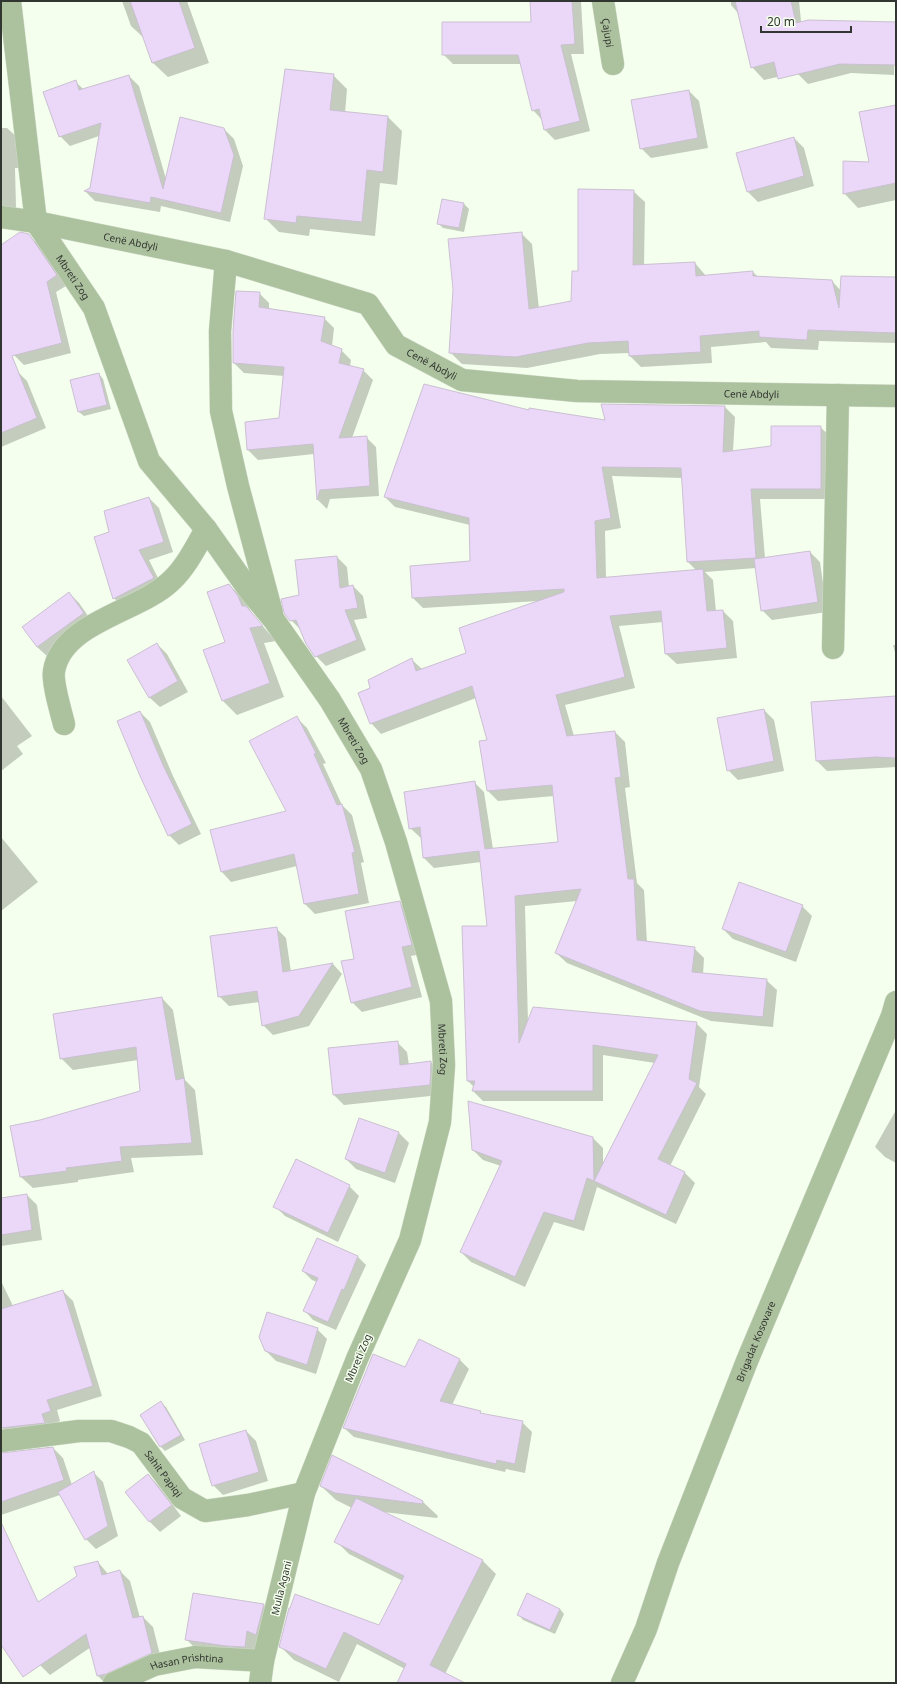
<svg xmlns="http://www.w3.org/2000/svg" width="897" height="1684" viewBox="0 0 897 1684" font-family="'Noto Sans',sans-serif">
<rect width="100%" height="100%" fill="#f4ffed"/>
<g fill="#0003" fill-rule="evenodd">
<polygon points="122,1 187,1 209,63 168,77 153,63 145,39 131,26"/>
<polygon points="531,1 581,1 584,54 571,54 590,131 555,140 545,130 542,120 533,110 521,64 453,64 443,54 532,23"/>
<polygon points="731,1 799,1 803,41 895,33 894,75 851,73 808,84 798,74 799,72 764,80 752,67 738,13 731,5"/>
<polygon points="333,75 347,89 345,113 388,117 402,131 397,185 380,183 375,236 310,229 309,236 279,232 265,218"/>
<polygon points="129,76 139,86 166,179 224,129 234,139 243,166 230,222 161,206 160,212 95,201 85,191 90,188 99,136 70,146 60,136 76,82 84,90"/>
<polygon points="689,91 699,101 708,148 651,158 641,148"/>
<polygon points="896,106 896,200 858,208 844,193 871,163"/>
<polygon points="1,128 7,128 20,140 18,168 15,168 16,208 1,208"/>
<polygon points="794,138 804,148 814,186 758,202 748,192"/>
<polygon points="633,191 645,202 644,266 695,263 706,276 753,272 758,277 832,281 841,291 896,278 896,343 819,341 818,350 771,348 766,342 711,347 712,363 641,367 630,356 630,353 600,354 527,368 462,364 450,352 521,233 532,244 539,309 572,302 579,272"/>
<polygon points="443,200 464,204 469,209 464,232 443,228 438,223"/>
<polygon points="28,235 39,245 66,286 56,292 71,353 24,365 14,355 1,306 1,257"/>
<polygon points="259,293 269,303 269,310 324,318 334,328 332,346 341,350 351,360 350,366 363,370 373,380 352,438 366,437 376,447 379,496 330,499 327,509 318,500 314,454 258,460 248,450 280,419 285,376 244,373 234,363"/>
<polygon points="17,371 27,381 46,428 1,447 1,377"/>
<polygon points="99,374 103,379 111,409 84,416 79,412"/>
<path d="M725,407L735,417L733,451L772,446L820,427L831,437V499H760L765,558L810,552L820,562L827,612L772,620L762,610L756,568L705,572L713,580L716,612L723,611L733,621L737,658L677,664L666,654L663,622L619,626L635,688L565,705L574,736L615,732L625,742L630,787L625,788L637,883L644,890L647,943L694,948L704,958L703,974L766,980L777,990L773,1027L711,1021L567,963L556,953L577,901L525,906L528,1023H696L707,1034L699,1087L706,1094L670,1166L685,1173L695,1183L676,1224L597,1187L584,1231L554,1222L525,1287L471,1262L461,1252L501,1166L483,1160L473,1150L593,1138L603,1148V1165L655,1063L603,1055V1101H483L473,1091L474,1087L468,1081L488,927L481,862L434,868L424,858L422,839L410,828L474,782L484,792L493,849L559,843L554,796L498,801L488,791V741L476,698L381,734L371,723L411,659L422,669L467,653L539,601L423,608L413,598L471,562L470,525L395,507L385,497L530,411L606,421ZM612,476L683,478L688,562L697,571L606,578L605,531L621,528Z"/>
<polygon points="149,498 159,508 173,552 149,560 163,588 124,608 114,598 110,532"/>
<polygon points="337,557 347,567 349,587 353,586 363,596 367,618 354,620 366,650 326,666 316,656 301,630 291,620 301,596"/>
<polygon points="229,585 244,599 253,615 276,641 264,643 284,697 237,715 223,701"/>
<polygon points="69,593 79,603 93,623 47,656 37,647"/>
<polygon points="157,644 167,654 188,692 160,707 150,698"/>
<polygon points="893,645 896,645 896,656"/>
<polygon points="1,696 32,736 17,746 23,754 1,771"/>
<polygon points="896,697 896,767 827,771 817,761"/>
<polygon points="764,710 774,720 784,771 738,780 728,770"/>
<polygon points="140,712 150,722 173,776 201,834 179,845 169,835"/>
<polygon points="297,718 307,728 326,763 323,764 342,805 352,815 364,862 361,863 369,903 315,914 305,904 297,866 231,882 222,872 212,831 288,812"/>
<polygon points="1,837 38,882 1,911"/>
<polygon points="399,902 409,912 421,954 411,956 422,997 362,1012 352,1002 355,960"/>
<polygon points="802,906 812,916 796,962 733,939 723,929"/>
<polygon points="276,928 286,938 291,972 333,964 342,974 309,1026 273,1035 263,1025 260,1002 229,1006 219,996"/>
<polygon points="162,998 173,1010 185,1080 195,1090 203,1155 131,1158 134,1172 78,1180 78,1182 33,1188 21,1177 40,1121 141,1092 138,1060 73,1070 61,1058"/>
<polygon points="397,1042 407,1052 409,1065 431,1062 441,1072 440,1095 344,1105 334,1095"/>
<polygon points="896,1110 896,1163 885,1157 875,1147"/>
<polygon points="399,1133 409,1143 395,1183 356,1169 346,1159"/>
<polygon points="349,1186 359,1196 338,1242 285,1216 275,1206"/>
<polygon points="27,1195 37,1205 42,1240 1,1246 1,1199"/>
<polygon points="318,1239 358,1257 366,1265 336,1330 313,1320 305,1311 317,1282 312,1280 303,1271"/>
<polygon points="1,1281 13,1306 63,1291 73,1301 102,1396 57,1410 60,1421 12,1438 1,1426"/>
<polygon points="317,1329 327,1339 316,1374 276,1361 266,1351"/>
<polygon points="419,1340 460,1360 469,1369 452,1405 480,1412 483,1415 522,1422 532,1432 525,1473 506,1469 505,1472 354,1437 344,1428 406,1368"/>
<polygon points="161,1403 166,1407 185,1440 165,1451 160,1446"/>
<polygon points="246,1431 256,1441 268,1481 223,1495 213,1485"/>
<polygon points="53,1448 63,1458 72,1485 94,1473 103,1482 118,1536 96,1549 86,1539 60,1495 1,1515 1,1457"/>
<polygon points="333,1457 423,1502 438,1516 437,1518 383,1512 483,1561 496,1574 445,1674 463,1683 398,1683 405,1669 357,1644 339,1682 294,1660 280,1646 290,1609 380,1626 403,1581 349,1554 336,1541 352,1508 336,1500 321,1486"/>
<polygon points="148,1475 158,1485 181,1516 160,1532 150,1522 127,1492"/>
<polygon points="98,1562 108,1574 120,1571 130,1581 140,1618 143,1617 153,1627 162,1663 105,1683 98,1676 91,1647 50,1675 40,1665"/>
<polygon points="264,1605 273,1615 254,1657 196,1649 186,1639"/>
<polygon points="560,1609 564,1614 555,1634 523,1620 519,1615"/>
</g>
<g fill="#ebd8f9" stroke="#cac0d1">
<polygon points="130,1 179,1 195,48 152,63"/>
<polygon points="530,1 572,1 575,44 561,45 580,121 544,130 539,109 532,111 518,55 442,55 442,22 531,22"/>
<polygon points="735,1 791,1 796,23 808,20 896,22 896,65 840,64 778,79 774,62 751,68"/>
<polygon points="285,69 334,74 330,110 388,116 383,172 367,170 362,222 297,216 296,223 264,219"/>
<polygon points="129,75 163,189 180,117 224,128 234,155 221,213 151,197 150,203 84,191 90,188 101,123 59,137 43,92 76,80 79,90"/>
<polygon points="689,90 698,138 640,149 631,100"/>
<polygon points="896,105 896,183 843,194 843,161 869,162 859,112"/>
<polygon points="794,137 804,176 747,192 736,153"/>
<polygon points="578,189 634,190 633,265 695,262 696,276 753,271 753,276 832,280 839,308 841,276 896,277 896,333 808,330 807,340 759,337 759,331 700,336 701,352 629,356 628,341 588,343 516,357 449,353 453,289 448,239 522,232 529,309 571,301 572,271 578,271"/>
<polygon points="442,199 464,203 459,228 437,224"/>
<polygon points="20,232 29,234 57,275 47,282 62,343 12,356 37,418 1,433 1,245"/>
<polygon points="236,291 260,292 259,307 325,317 321,341 342,349 339,363 364,369 339,438 367,436 370,486 320,490 317,500 313,444 247,450 245,422 279,418 284,367 233,363 233,331"/>
<polygon points="99,373 107,405 78,412 70,380"/>
<polygon points="424,384 529,410 529,408 605,420 601,404 725,406 723,452 771,446 771,426 821,426 821,489 751,489 756,558 687,562 681,468 602,467 611,518 595,521 597,578 703,569 707,611 723,610 727,648 665,654 661,611 610,616 625,677 556,695 567,736 615,731 621,777 615,778 628,879 634,879 637,940 695,947 692,972 767,979 763,1017 700,1011 555,953 581,889 515,896 519,1043 533,1007 697,1022 689,1079 697,1083 658,1159 685,1172 666,1215 594,1181 658,1055 593,1045 593,1091 472,1091 475,1081 467,1081 462,926 487,926 479,851 423,858 420,827 409,829 404,792 475,781 485,849 558,842 552,785 487,791 479,741 487,740 472,686 370,724 358,693 370,688 368,680 412,658 416,671 466,653 459,628 564,592 564,589 412,598 410,566 470,561 469,518 384,497"/>
<polygon points="149,497 164,542 139,550 154,578 113,599 94,537 109,532 104,511"/>
<polygon points="810,551 818,602 761,611 754,559"/>
<polygon points="337,556 340,588 353,585 358,608 345,610 357,640 315,657 306,644 296,620 290,621 284,613 281,599 299,595 295,560"/>
<polygon points="229,584 238,596 242,606 246,606 263,626 250,628 270,683 222,701 203,650 225,642 207,592"/>
<polygon points="69,592 84,613 37,647 22,627"/>
<polygon points="157,643 178,681 149,698 127,660"/>
<polygon points="896,696 896,758 876,757 816,761 811,702"/>
<polygon points="764,709 774,761 727,771 717,718"/>
<polygon points="140,711 163,765 192,824 168,836 140,776 117,721"/>
<polygon points="297,716 316,753 314,754 337,805 342,804 355,852 352,853 359,894 304,904 294,854 221,872 210,830 286,811 249,741"/>
<polygon points="739,882 803,905 786,952 722,929"/>
<polygon points="400,901 412,945 402,947 412,987 351,1003 341,961 354,959 345,911"/>
<polygon points="277,927 283,972 333,963 299,1016 262,1026 257,991 218,997 210,936"/>
<polygon points="162,997 176,1080 184,1078 192,1143 120,1147 122,1161 66,1168 67,1171 20,1177 10,1126 40,1120 140,1091 136,1047 60,1059 53,1014"/>
<polygon points="398,1041 400,1065 431,1061 430,1085 333,1095 328,1048"/>
<polygon points="468,1101 593,1137 594,1181 587,1178 574,1221 544,1212 515,1277 460,1252 502,1161 472,1150"/>
<polygon points="359,1118 399,1132 385,1173 345,1159"/>
<polygon points="296,1159 350,1185 328,1233 273,1207"/>
<polygon points="27,1194 32,1230 1,1235 1,1198"/>
<polygon points="317,1238 358,1256 344,1290 342,1289 328,1322 303,1311 318,1278 302,1271"/>
<polygon points="63,1290 93,1386 47,1400 51,1411 42,1414 45,1423 1,1428 1,1309"/>
<polygon points="267,1312 318,1328 307,1365 265,1351 259,1337"/>
<polygon points="419,1339 460,1359 440,1401 481,1411 480,1413 523,1421 515,1464 497,1460 496,1464 343,1428 373,1354 405,1367"/>
<polygon points="161,1401 181,1435 160,1447 140,1415"/>
<polygon points="246,1430 259,1472 212,1486 199,1444"/>
<polygon points="53,1447 64,1480 1,1502 1,1453"/>
<polygon points="332,1455 423,1501 422,1504 335,1493 320,1486"/>
<polygon points="94,1471 108,1526 85,1540 58,1492"/>
<polygon points="148,1474 172,1505 149,1522 125,1492"/>
<polygon points="356,1498 483,1560 430,1665 465,1683 397,1683 406,1664 344,1632 326,1669 279,1647 289,1608 290,1608 295,1594 379,1625 404,1576 334,1542"/>
<polygon points="1,1522 38,1602 77,1576 74,1567 98,1561 102,1575 120,1570 133,1618 143,1616 152,1653 106,1674 97,1676 86,1634 23,1677 1,1645"/>
<polygon points="193,1593 264,1604 256,1635 247,1631 245,1647 226,1646 185,1640"/>
<polygon points="527,1593 560,1609 550,1630 517,1615"/>
</g>
<g fill="none" stroke-linecap="round" stroke-linejoin="round">
<defs>
<g id="minor">
<path id="s1" d="M10,1L36,222L94,308L149,461L206,529L249,590L274,620L330,700L371,769L396,842L441,1001L444,1065L440,1122L410,1240L357,1359L304,1493L263,1661L260,1683"/>
<path id="s2" d="M603,1L613,64"/>
<path id="s3" d="M1,217L36,222L226,261L368,304L396,345L462,380L577,391L896,396"/>
<polyline points="226,261 220,331 221,411 238,486 272,613"/>
<polyline points="833,648 838,395"/>
<path d="M64,724C61,712 52,682 54,671C62,622 139,612 171,581C186,567 196,547 206,529"/>
<path id="s4" d="M1,1441L79,1431H111L129,1437L141,1443L182,1498L205,1511L248,1505L304,1493"/>
<path id="s5" d="M114,1683L154,1665L195,1657L263,1661"/>
<path id="s6" d="M622,1683L646,1629L668,1563L747,1361L892,1016L896,1002"/>
</g>
</defs>
<use href="#minor" stroke="#d1dbcb" stroke-width="23"/>
<use href="#minor" stroke="#acc19e" stroke-width="22"/>
</g>
<g text-anchor="middle" dominant-baseline="central" stroke-width="3" stroke-linejoin="round" paint-order="stroke">
<g font-size="10" fill="#323630" stroke="#f4ffed">
<text stroke="none"><textPath href="#s2" startOffset="32">Çajupi</textPath></text>
<text stroke="none"><textPath href="#s3" startOffset="132">Cenë Abdyli</textPath></text>
<text stroke="none"><textPath href="#s1" startOffset="289">Mbreti Zog</textPath></text>
<text stroke="none"><textPath href="#s3" startOffset="468">Cenë Abdyli</textPath></text>
<text stroke="none"><textPath href="#s3" startOffset="792">Cenë Abdyli</textPath></text>
<text stroke="none"><textPath href="#s1" startOffset="836">Mbreti Zog</textPath></text>
<text stroke="none"><textPath href="#s1" startOffset="1160">Mbreti Zog</textPath></text>
<text stroke="none"><textPath href="#s6" startOffset="367">Brigadat Kosovare</textPath></text>
<text transform="translate(358 1358) rotate(-67)">Mbreti Zog</text>
<text stroke="none"><textPath href="#s4" startOffset="181">Sahit Papiqi</textPath></text>
<text transform="translate(281 1588) rotate(-76)">Mulla Agani</text>
<text stroke="none"><textPath href="#s5" startOffset="77">Hasan Prishtina</textPath></text>
</g>
</g>
<rect width="897" height="1684" fill="none" stroke="#323630" stroke-width="4"/>
<path d="M761 26v6h90v-6" fill="none" stroke="#323630" stroke-width="2"/>
<text x="767" y="26" font-size="12" fill="#323630" stroke="#f4ffed" stroke-width="3" paint-order="stroke">20 m</text>
</svg>
